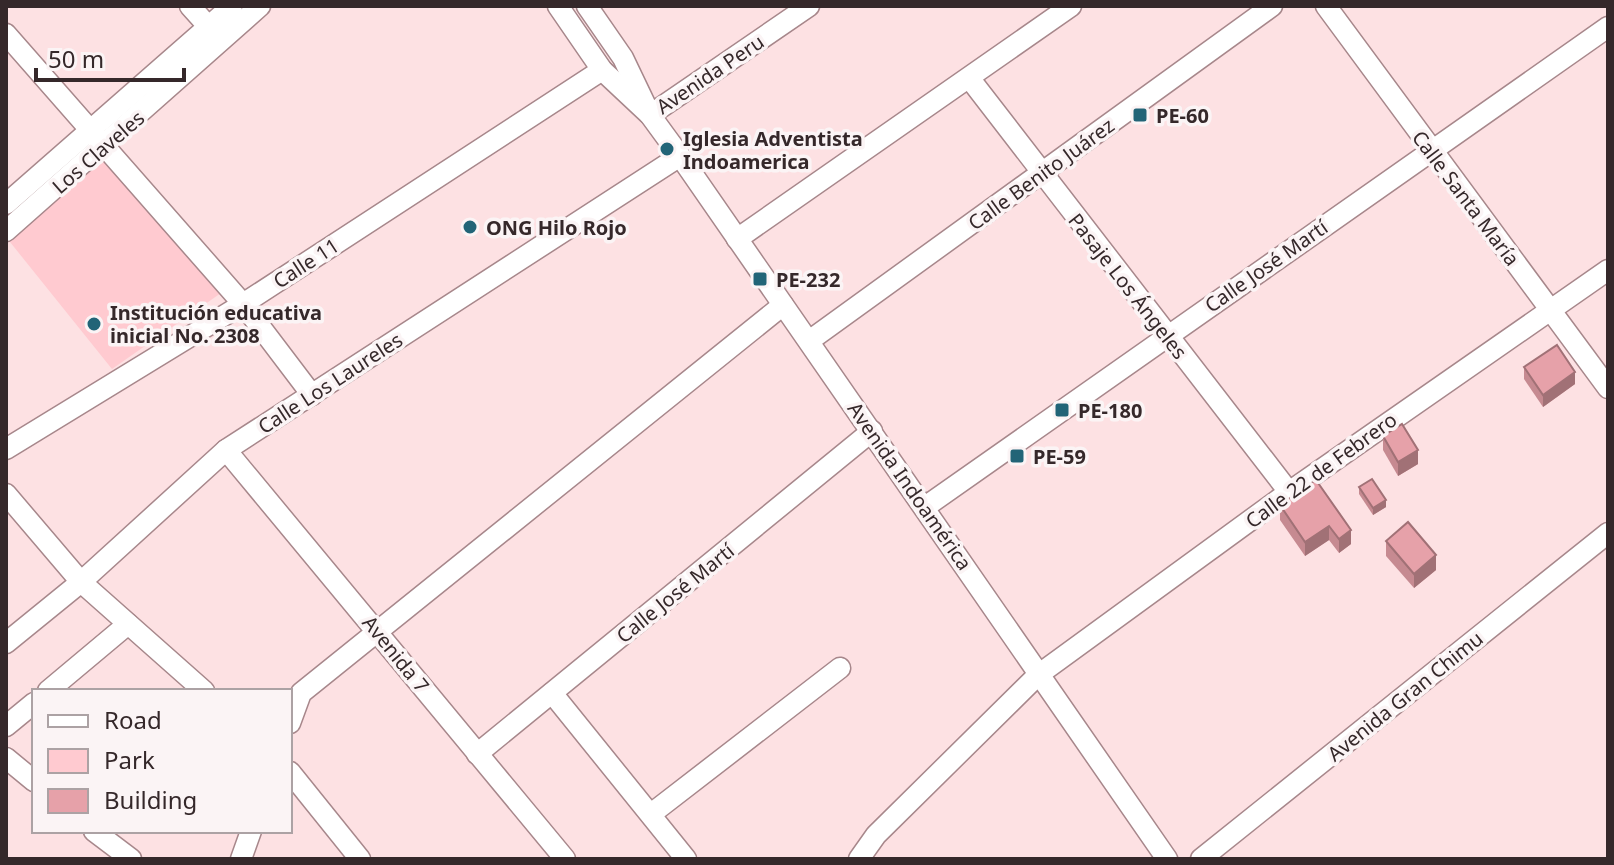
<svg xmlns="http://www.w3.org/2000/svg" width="1614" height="865" viewBox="0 0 1614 865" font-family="'Noto Sans',sans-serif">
<rect width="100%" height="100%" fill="#fde1e3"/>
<polygon fill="#ffcad0" points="99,157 221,293 112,369 6,237"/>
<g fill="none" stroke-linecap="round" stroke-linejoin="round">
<defs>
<g id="minor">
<polyline points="190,6 217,36"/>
<polyline points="558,6 602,70 650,115 680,156 1167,859"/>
<polyline points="587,6 623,58 645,104"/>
<polyline points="1326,6 1608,388"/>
<polyline points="6,34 243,304 312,395"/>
<polyline points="970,79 1289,492"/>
<polyline points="650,115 809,6"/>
<polyline points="6,204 232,6"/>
<polyline points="6,231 260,6"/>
<polyline points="737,239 1071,6"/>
<polyline points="809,341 1272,6"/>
<polyline points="6,449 243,304 602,70"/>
<polyline points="226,450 565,859"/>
<polyline points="6,494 81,582 204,691"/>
<polyline points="925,507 1608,27"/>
<polyline points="6,643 81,582 226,450 680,156"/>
<polyline points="48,691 128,624"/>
<polyline points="552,693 686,859"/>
<polyline points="290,723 301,693 783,305"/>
<polyline points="6,726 34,703"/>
<polyline points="477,754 872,431"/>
<polyline points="6,758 34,781"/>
<polyline points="290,772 360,859"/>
<polyline points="651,814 840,668"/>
<polyline points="94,831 131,859"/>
<polyline points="241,859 251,831"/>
<polyline points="859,859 876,835 1038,675 1289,492 1608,270"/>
<polyline points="1201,859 1608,533"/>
</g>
</defs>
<use href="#minor" stroke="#a7878b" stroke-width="23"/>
<use href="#minor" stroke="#fff" stroke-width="20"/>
</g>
<g fill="#c68a91">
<polygon points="1524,367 1575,384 1543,407 1524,379"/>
<polygon points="1383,436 1418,464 1398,476 1383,450"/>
<polygon points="1316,480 1351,544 1339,553 1329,540 1305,556 1280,520 1280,505"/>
<polygon points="1359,487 1386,507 1373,515 1359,494"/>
<polygon points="1386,541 1436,570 1414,588 1386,556"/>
</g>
<g fill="#a17176">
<polygon points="1575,372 1575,384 1543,407 1543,395"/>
<polygon points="1418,450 1418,464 1398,476 1398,462"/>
<polygon points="1386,500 1386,507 1373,515 1373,508"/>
<polygon points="1329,526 1329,540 1305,556 1305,542"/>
<polygon points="1351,530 1351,544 1339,553 1339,539"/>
<polygon points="1436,555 1436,570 1414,588 1414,574"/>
</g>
<g fill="#e6a1a9" stroke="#a17176" stroke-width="2">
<polygon points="1557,345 1575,372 1543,395 1524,367"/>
<polygon points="1402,424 1418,450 1398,462 1383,436"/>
<polygon points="1372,479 1386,500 1373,508 1359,487"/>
<polygon points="1316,480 1351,530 1339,539 1329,526 1305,542 1280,505"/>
<polygon points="1408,522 1436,555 1414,574 1386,541"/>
</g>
<g fill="#226477" stroke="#fbf4f5" stroke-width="3">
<rect x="1132" y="107" width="16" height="16" rx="4"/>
<circle cx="667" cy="149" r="8"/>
<circle cx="470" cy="227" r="8"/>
<rect x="752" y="271" width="16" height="16" rx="4"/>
<circle cx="94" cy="324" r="8"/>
<rect x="1054" y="402" width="16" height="16" rx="4"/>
<rect x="1009" y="448" width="16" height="16" rx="4"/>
</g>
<g text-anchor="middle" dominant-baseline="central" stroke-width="7" stroke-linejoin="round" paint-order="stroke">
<g font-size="20" fill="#35282a" stroke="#fbf4f5">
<text transform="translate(710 74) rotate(-34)">Avenida Peru</text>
<text transform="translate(98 152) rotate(-41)">Los Claveles</text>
<text transform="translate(1041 174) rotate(-36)">Calle Benito Juárez</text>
<text transform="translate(1466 198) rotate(53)">Calle Santa María</text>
<text transform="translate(306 263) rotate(-33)">Calle 11</text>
<text transform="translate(1266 266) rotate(-35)">Calle José Martí</text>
<text transform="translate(1128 286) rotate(52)">Pasaje Los Ángeles</text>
<text transform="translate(330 383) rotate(-33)">Calle Los Laureles</text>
<text transform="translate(1321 470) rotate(-36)">Calle 22 de Febrero</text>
<text transform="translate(910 486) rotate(55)">Avenida Indoamérica</text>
<text transform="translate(675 593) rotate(-39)">Calle José Martí</text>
<text transform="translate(396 654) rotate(51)">Avenida 7</text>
<text transform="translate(1405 696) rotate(-39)">Avenida Gran Chimu</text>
</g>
<g font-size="20" font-weight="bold" fill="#35282a" stroke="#fbf4f5" text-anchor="start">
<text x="1156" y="115">PE-60</text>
<text x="683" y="138">Iglesia Adventista<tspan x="683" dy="23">Indoamerica</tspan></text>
<text x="486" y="227">ONG Hilo Rojo</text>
<text x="776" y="279">PE-232</text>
<text x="110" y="312">Institución educativa<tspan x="110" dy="23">inicial No. 2308</tspan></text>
<text x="1078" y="410">PE-180</text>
<text x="1033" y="456">PE-59</text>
</g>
</g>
<rect width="1614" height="865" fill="none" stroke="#35282a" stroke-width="16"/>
<rect x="32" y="689" width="260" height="144" fill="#fbf4f5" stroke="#aca2a4" stroke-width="2"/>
<rect x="48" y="715" width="40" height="12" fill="#ffffff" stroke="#aca2a4" stroke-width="2"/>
<text x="104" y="729" font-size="24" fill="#35282a">Road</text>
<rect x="48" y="749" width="40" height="24" fill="#ffcad0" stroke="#aca2a4" stroke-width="2"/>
<text x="104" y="769" font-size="24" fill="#35282a">Park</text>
<rect x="48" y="789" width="40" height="24" fill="#e6a1a9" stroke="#aca2a4" stroke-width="2"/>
<text x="104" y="809" font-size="24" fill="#35282a">Building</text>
<path d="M36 68v12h148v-12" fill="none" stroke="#35282a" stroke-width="4"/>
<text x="48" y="68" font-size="24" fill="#35282a" stroke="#fbf4f5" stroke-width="6" paint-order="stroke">50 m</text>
</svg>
